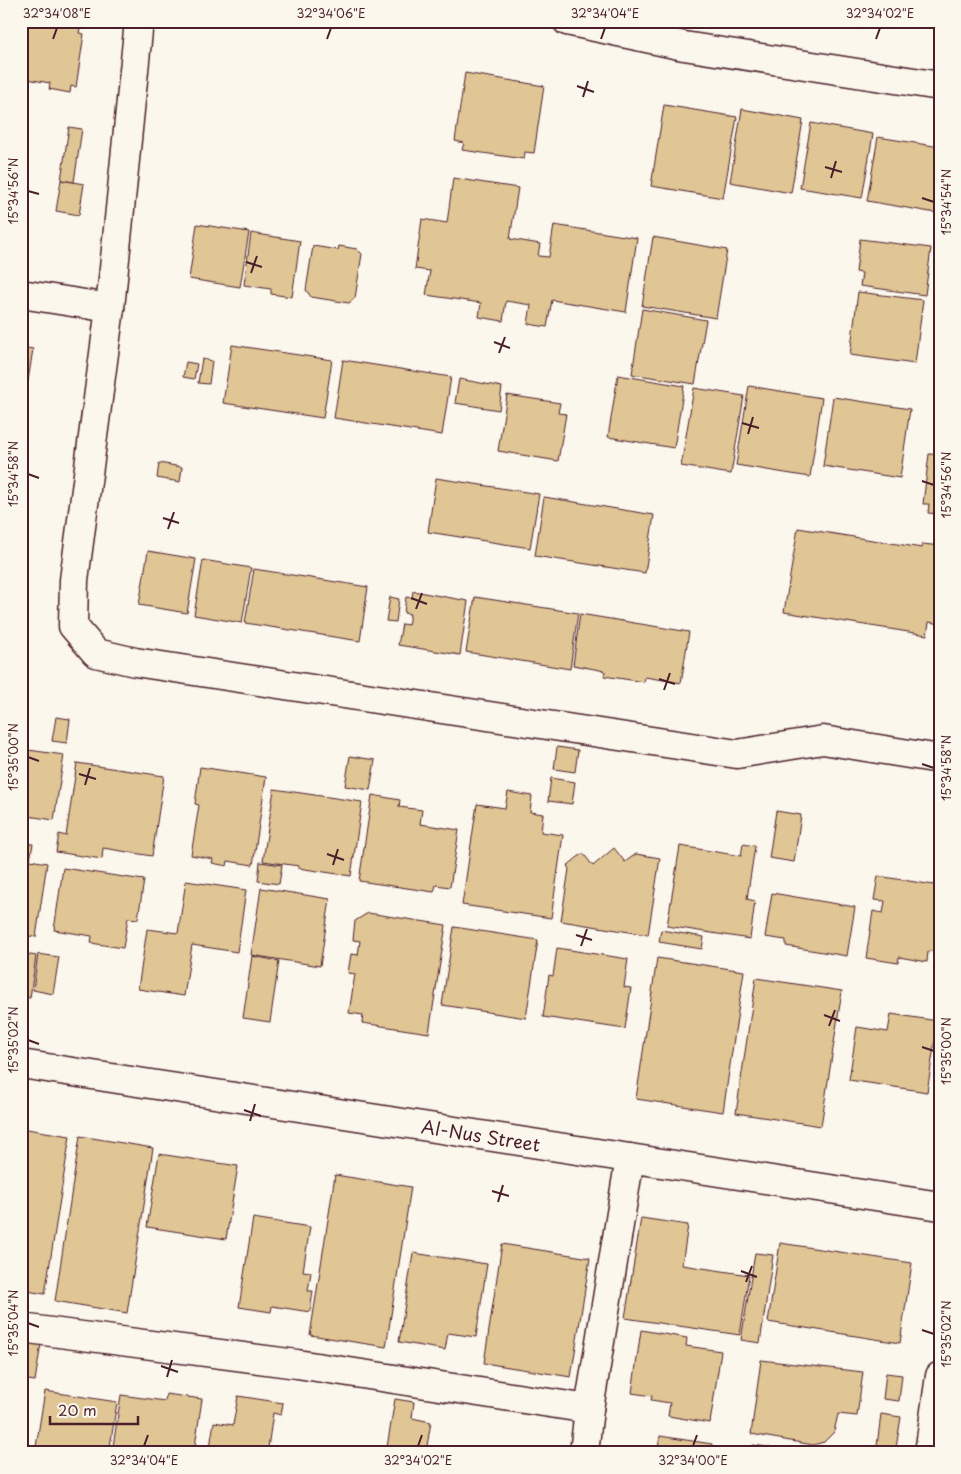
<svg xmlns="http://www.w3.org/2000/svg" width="961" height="1474" viewBox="0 0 961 1474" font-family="'Playpen Sans',sans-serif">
<rect width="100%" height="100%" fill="#fbf7ec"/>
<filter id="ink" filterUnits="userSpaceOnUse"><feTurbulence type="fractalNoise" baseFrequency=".02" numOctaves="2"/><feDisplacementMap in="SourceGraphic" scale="10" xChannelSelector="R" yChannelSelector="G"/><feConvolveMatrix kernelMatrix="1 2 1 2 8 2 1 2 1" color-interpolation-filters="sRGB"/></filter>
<g filter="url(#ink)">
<g fill="#e0c595" stroke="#4a1f2b">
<polygon points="21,21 67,21 81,24 79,33 84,34 76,87 71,86 70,93 49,89 50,83 21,78"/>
<polygon points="816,21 861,21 860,29"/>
<polygon points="465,73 544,86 534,153 525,152 524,159 462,150 464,143 455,141"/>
<polygon points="664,105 737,117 723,198 651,186"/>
<polygon points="742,109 803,120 791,193 730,182"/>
<polygon points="811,123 873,134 862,198 800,188"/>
<polygon points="69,127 82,129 74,182 61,180"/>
<polygon points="878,137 940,147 940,190 936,213 867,201"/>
<polygon points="453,178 518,188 510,239 540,244 538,256 549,257 554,225 637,238 626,312 552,300 547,327 528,324 531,305 506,301 503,321 479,317 481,303 426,295 430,271 415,269 422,219 447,223"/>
<polygon points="61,180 84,184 79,215 56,211"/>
<polygon points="197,224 249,232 240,287 189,279"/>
<polygon points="251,233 300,241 292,297 271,294 271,289 244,285"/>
<polygon points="653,237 727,250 716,318 642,306"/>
<polygon points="860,239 931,248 925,295 860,286 862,273 856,272"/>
<polygon points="313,246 338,250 339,246 357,249 362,254 355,298 349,303 311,297 306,290"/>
<polygon points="858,292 923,300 915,364 850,355"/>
<polygon points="642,309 706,320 695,384 632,374"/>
<polygon points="232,345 332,360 323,418 223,403"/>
<polygon points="21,347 33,349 28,381 21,379"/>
<polygon points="202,359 212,361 209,384 198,383"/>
<polygon points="343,360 451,377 442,435 334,418"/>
<polygon points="186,362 197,364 194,379 183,377"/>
<polygon points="618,375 684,386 674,448 608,437"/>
<polygon points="459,379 502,387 499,410 455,403"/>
<polygon points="749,386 822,398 810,477 736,465"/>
<polygon points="694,388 744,396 731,474 681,466"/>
<polygon points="507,395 560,403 558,413 566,414 558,461 498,451"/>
<polygon points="833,397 910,409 900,478 823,466"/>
<polygon points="929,454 940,455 940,514 928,513 929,504 923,504"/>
<polygon points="159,463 182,467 180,482 157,478"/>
<polygon points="436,478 539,494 530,548 428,532"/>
<polygon points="544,497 654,515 645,573 535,556"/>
<polygon points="798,528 922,548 923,544 940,546 940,624 929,622 927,635 784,612"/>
<polygon points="148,551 196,559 187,613 139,605"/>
<polygon points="203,560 251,568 242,623 194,615"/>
<polygon points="254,569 368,587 360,641 245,623"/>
<polygon points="413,591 468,601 460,655 398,645 402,624 408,625 410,614 404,613 406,597 412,598"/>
<polygon points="390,597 399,599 396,622 386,621"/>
<polygon points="475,597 578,613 570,669 466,652"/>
<polygon points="580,614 689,632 681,683 645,677 644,682 604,676 605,671 573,665"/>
<polygon points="56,717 70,719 67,743 52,741"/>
<polygon points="557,747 578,750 575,772 554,769"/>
<polygon points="21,749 64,755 54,820 21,815"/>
<polygon points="350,756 375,760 370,790 345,786"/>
<polygon points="77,763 164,776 152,856 103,848 102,859 56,852 59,834 66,836"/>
<polygon points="200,767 266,777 253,865 228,861 227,866 212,863 213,859 191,855 199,805 195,804"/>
<polygon points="551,778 575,782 572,804 548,801"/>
<polygon points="274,789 362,802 351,876 298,868 299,866 263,861"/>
<polygon points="508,792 532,796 530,812 543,814 541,832 563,835 551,918 462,905 477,804 505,808"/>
<polygon points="372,795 400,800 399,807 422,810 420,824 459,830 450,887 436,885 434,892 359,881"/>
<polygon points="776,811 801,815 794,862 769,858"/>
<polygon points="21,843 33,844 30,860 47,863 36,937 21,935"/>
<polygon points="743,844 755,846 747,899 755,901 750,939 667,926 680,846 741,856"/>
<polygon points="614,848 625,862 636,854 660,858 648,935 561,921 569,869 567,866 583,853 593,866"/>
<polygon points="260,862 282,865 279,884 258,881"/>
<polygon points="63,868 144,880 138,919 128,918 123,948 91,943 92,936 54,930"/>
<polygon points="878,876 940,886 940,952 928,951 927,962 899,957 898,963 866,958 873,911 883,913 885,901 874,900"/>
<polygon points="186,881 246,890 237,952 192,945 184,996 138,989 147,929 178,933"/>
<polygon points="261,888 330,899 320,966 251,955"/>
<polygon points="772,893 855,907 847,956 786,946 786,940 765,937"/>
<polygon points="368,913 446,925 429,1033 362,1023 363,1015 349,1013 355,974 348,973 351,954 358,955 360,941 353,940 355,921"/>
<polygon points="454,927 538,940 526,1018 442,1005"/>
<polygon points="661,930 704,937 702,949 659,942"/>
<polygon points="557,948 628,959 624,987 631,988 625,1029 543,1017 549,975 553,976"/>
<polygon points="21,953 36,956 30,998 21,997"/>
<polygon points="38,954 59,957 53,994 33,990"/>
<polygon points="252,956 279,961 270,1022 243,1018"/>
<polygon points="657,958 744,971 723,1112 636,1099"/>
<polygon points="756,978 842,991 821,1126 736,1113"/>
<polygon points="891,1014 938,1021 927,1092 849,1080 857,1027 888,1032"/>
<polygon points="21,1128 70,1136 45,1294 21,1290"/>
<polygon points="80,1136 153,1148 127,1313 55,1301"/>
<polygon points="159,1154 238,1166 226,1239 147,1227"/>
<polygon points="335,1175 411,1187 386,1347 310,1335"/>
<polygon points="253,1218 310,1227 303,1271 311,1272 308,1291 313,1291 310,1312 272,1306 271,1312 239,1307"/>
<polygon points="641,1218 688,1225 682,1265 749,1275 740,1335 625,1318"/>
<polygon points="780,1243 912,1263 900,1343 768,1322"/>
<polygon points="502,1244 590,1258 571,1377 484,1363"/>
<polygon points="413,1253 487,1264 476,1337 448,1333 445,1350 399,1342"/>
<polygon points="755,1253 773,1255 760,1343 741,1340"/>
<polygon points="641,1330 687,1338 686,1346 721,1351 710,1423 668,1416 670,1403 651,1400 652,1396 632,1393"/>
<polygon points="21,1335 42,1338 35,1381 21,1379"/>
<polygon points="761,1360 863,1372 857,1416 838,1414 834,1432 824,1442 813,1445 751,1434"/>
<polygon points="886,1373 902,1375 899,1401 883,1399"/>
<polygon points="45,1391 117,1402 109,1453 35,1453"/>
<polygon points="166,1394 202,1399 194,1453 112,1453 121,1395 165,1401"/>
<polygon points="238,1396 283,1403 281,1415 273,1413 268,1448 285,1451 285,1453 209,1453 214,1422 233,1425"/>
<polygon points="395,1399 414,1402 412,1418 431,1422 427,1446 440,1448 439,1453 386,1453"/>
<polygon points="881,1414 901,1417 896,1448 877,1446"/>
<polygon points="660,1436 712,1444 711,1451 719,1453 657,1453"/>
<polygon points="753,1445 810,1453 752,1453"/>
</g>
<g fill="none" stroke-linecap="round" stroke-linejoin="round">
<defs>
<g id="street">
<polyline points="139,21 110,308 74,580 73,626 96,653 135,662 737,754 823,740 940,759"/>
<polyline points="567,21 684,46 940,86"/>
<polyline points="21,294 110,308"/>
<polyline points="21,1328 297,1364 589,1409"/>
<polyline points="584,1453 589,1409 630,1158"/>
<polyline points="929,1453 940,1376"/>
</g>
<polyline id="secondary" points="21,1064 940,1206"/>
</defs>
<use href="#street" stroke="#4a1f2b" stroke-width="31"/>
<use href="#secondary" stroke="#4a1f2b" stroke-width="31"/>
<use href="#street" stroke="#fbf7ec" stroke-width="28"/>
<use href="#secondary" stroke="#fbf7ec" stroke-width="28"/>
</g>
</g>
<path fill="none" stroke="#4a1f2b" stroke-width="2" d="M53,39L57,28M327,39L331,28M601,39L605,28M876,39L880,28M577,86L594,92M583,97L588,81M825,167L842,172M831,178L836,161M28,191L39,194M922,198L934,202M246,262L262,267M251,273L257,256M494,342L510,348M499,353L505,337M742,423L759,428M748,434L753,417M28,474L39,478M922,481L934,485M163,518L179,523M168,529L174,512M411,598L427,604M416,609L422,593M659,679L675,684M664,690L670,673M28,757L39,761M922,764L934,768M79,774L96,779M85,785L90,768M327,854L344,860M333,865L338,849M576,935L592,940M581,946L587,929M824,1015L840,1021M829,1026L835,1010M28,1040L39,1044M922,1047L934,1051M244,1110L261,1116M250,1121L255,1104M492,1191L509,1196M498,1202L503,1185M741,1271L757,1277M746,1282L752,1266M28,1323L39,1327M922,1330L934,1334M161,1366L178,1372M167,1377L172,1360M144,1446L148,1435M418,1446L422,1435M693,1446L697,1435"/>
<g text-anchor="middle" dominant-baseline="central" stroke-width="4" stroke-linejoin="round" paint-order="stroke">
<g font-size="18" fill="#4a1f2b" stroke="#fbf7ec">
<text transform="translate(481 1135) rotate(9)">Al-Nus Street</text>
</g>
</g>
<rect width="961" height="1474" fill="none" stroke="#fbf7ec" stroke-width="55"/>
<path d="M50 1416v8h88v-8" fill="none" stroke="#4a1f2b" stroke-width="2.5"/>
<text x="58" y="1416" font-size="15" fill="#4a1f2b" stroke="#fbf7ec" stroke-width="4" paint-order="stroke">20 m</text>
<rect x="28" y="28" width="906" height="1418" fill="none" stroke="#4a1f2b" stroke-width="2"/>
<g font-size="12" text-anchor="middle" fill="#4a1f2b">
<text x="57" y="18">32°34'08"E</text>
<text x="331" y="18">32°34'06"E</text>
<text x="605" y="18">32°34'04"E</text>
<text x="880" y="18">32°34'02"E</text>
<text transform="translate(14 191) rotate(-90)" y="4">15°34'56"N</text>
<text transform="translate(947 202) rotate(-90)" y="4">15°34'54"N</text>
<text transform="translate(14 474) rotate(-90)" y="4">15°34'58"N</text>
<text transform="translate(947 485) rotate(-90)" y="4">15°34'56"N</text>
<text transform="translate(14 757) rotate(-90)" y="4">15°35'00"N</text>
<text transform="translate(947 768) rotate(-90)" y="4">15°34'58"N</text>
<text transform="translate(14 1040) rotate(-90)" y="4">15°35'02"N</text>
<text transform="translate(947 1051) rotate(-90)" y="4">15°35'00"N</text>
<text transform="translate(14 1323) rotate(-90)" y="4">15°35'04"N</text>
<text transform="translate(947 1334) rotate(-90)" y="4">15°35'02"N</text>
<text x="144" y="1465">32°34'04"E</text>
<text x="418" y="1465">32°34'02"E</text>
<text x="693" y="1465">32°34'00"E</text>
</g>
</svg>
